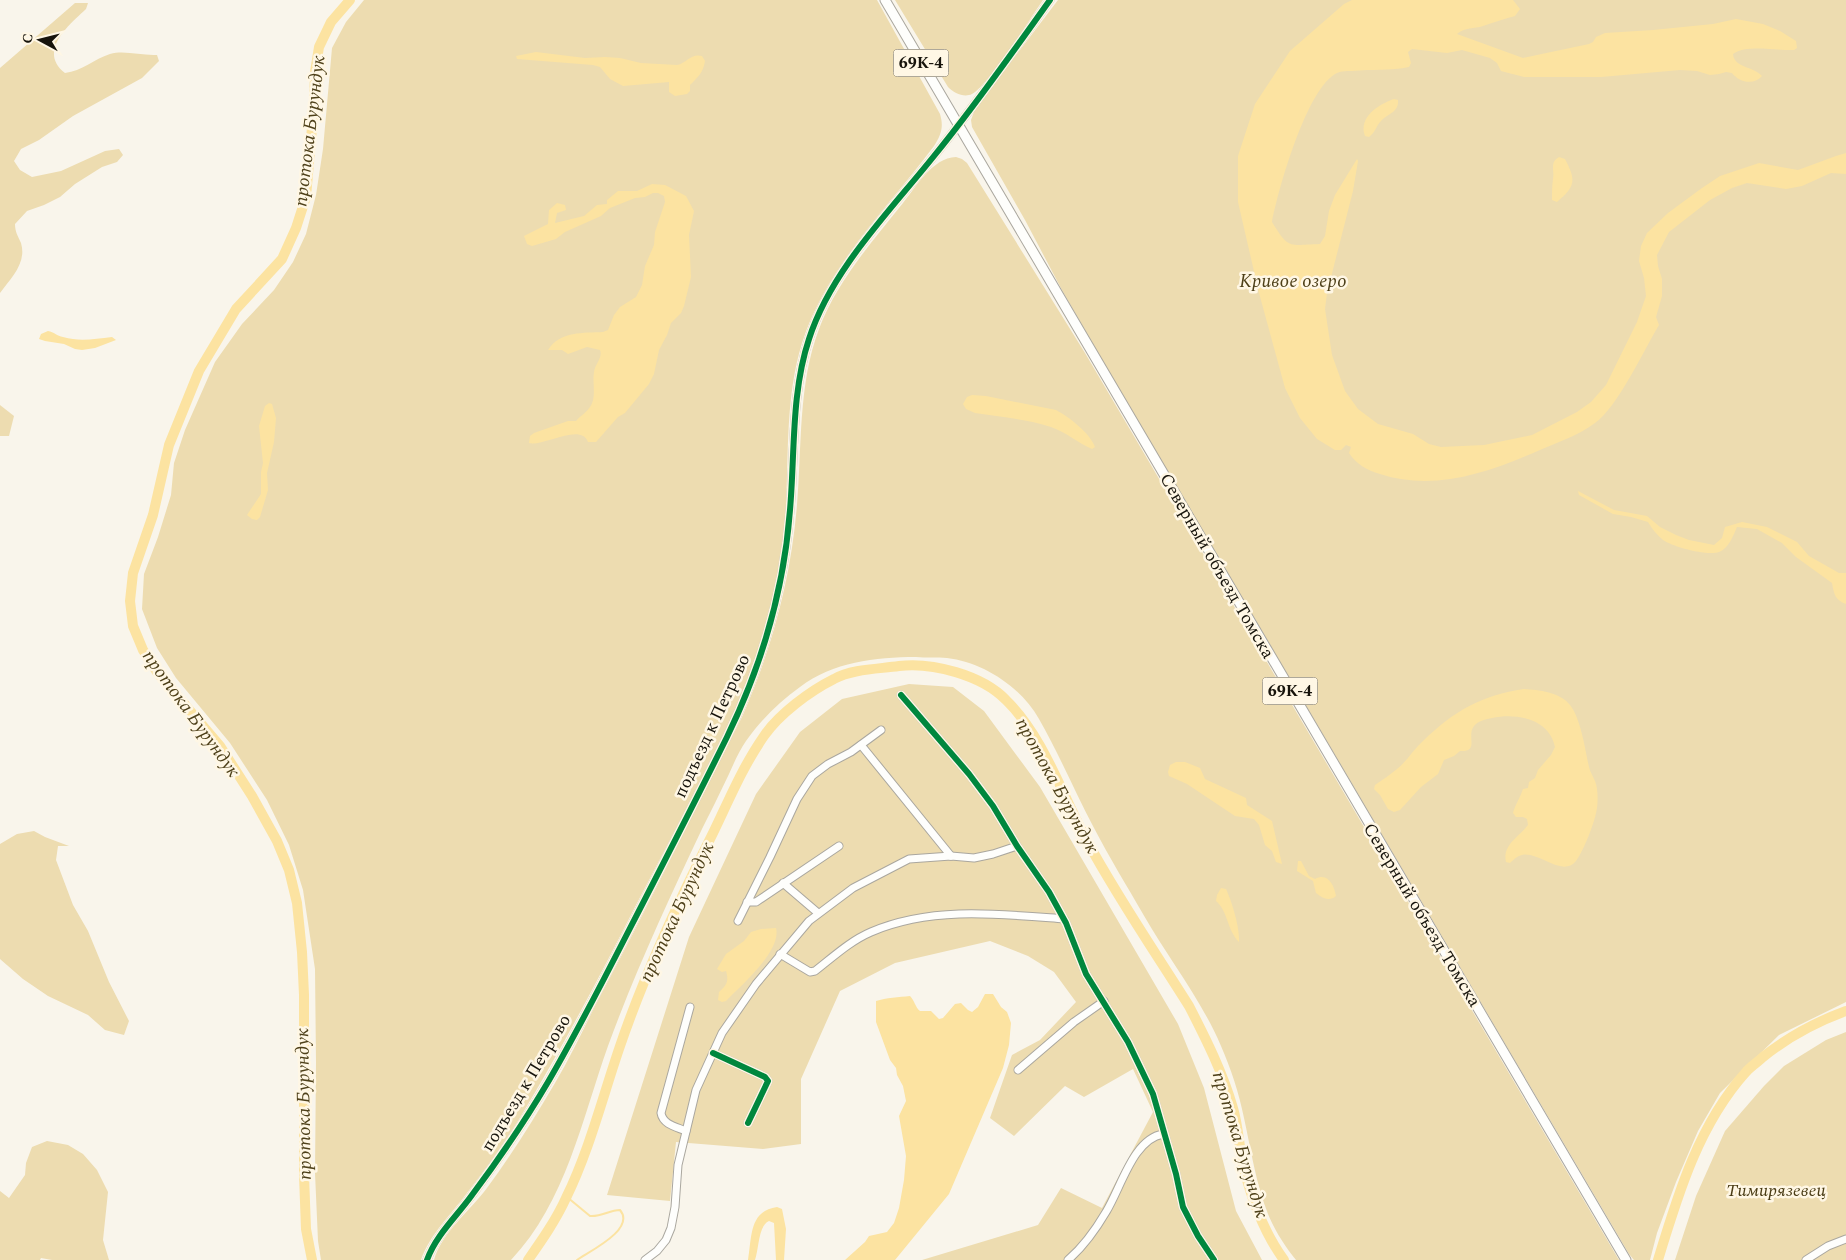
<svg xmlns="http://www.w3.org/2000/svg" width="1846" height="1260" viewBox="0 0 1846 1260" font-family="Spectral,serif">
<rect width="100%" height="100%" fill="#f9f5eb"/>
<g fill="#eddcb0">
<path d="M364,0H877L940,114C944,127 941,135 934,146C887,209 826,267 802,343C782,408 791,477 783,543C776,602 757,663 732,717C701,781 668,844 635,907C599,978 562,1048 521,1116C505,1142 486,1169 467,1193C451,1215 430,1234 421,1260H321L318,1241L315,1173L316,1062L315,969L303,890L289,845L267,800L230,743L176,678L157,648L142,609L144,574L158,537L171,495L174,463L185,430L215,362L242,324L274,290L293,262L306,234L316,195L323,149L332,48L346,22Z"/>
<path d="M895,0H1043C1032,16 986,88 972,94C964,98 954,93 948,87Z"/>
<polygon points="1058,0 1846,0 1846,1002 1779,1035 1720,1093 1698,1131 1676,1182 1657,1233 1650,1260 1634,1260 1629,1254 1107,368 1063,292 1025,220 972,127 971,120 975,109"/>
<path d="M75,3H88L86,9C69,25 37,51 65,73C82,71 94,59 110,54C125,50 142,56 157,55L159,61L142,78L73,116L39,140L21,149L14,161L20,170L32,177L61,171L105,151L119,149L123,155L117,162L102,167L75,184L60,197L44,205L27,211L15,224C15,232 18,236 21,243C27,263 11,278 0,293V68Z"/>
<path d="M956,157L962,159L967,163L1085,353L1619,1260H1296C1285,1246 1275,1231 1268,1214C1256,1184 1251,1150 1244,1118C1239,1093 1231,1069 1221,1046C1201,999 1168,958 1143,914C1127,886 1109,857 1094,828C1075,792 1059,754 1039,719C1021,687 983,662 947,658C937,657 926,658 916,657C875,657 833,662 800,687C779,702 761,720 746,741C739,751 734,763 729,774C720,793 711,811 702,829C668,901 635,972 608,1046C582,1119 566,1202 511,1260H434C442,1232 470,1211 487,1188C512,1154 534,1119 555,1083C570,1058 582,1032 595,1006C646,911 693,813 742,717C772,649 791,578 797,505C802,447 798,384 819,329C837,281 872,242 903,203C916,187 932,158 956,157Z"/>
<polygon points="0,405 14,416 9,436 0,436"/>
<polygon points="909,684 953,687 984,711 1040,787 1178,1024 1204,1088 1236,1211 1262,1260 922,1260 1038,1225 1061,1188 1102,1208 1153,1112 1133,1069 1084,1097 1065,1086 1014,1136 990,1118 1012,1055 1040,1040 1076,1002 1054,972 1028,956 990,941 895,963 840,991 801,1079 801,1144 763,1149 676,1142 670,1201 607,1195 689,937 756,794 800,732 842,699"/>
<polygon points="34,831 45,837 69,846 58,846 56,860 73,905 88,931 109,982 129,1021 124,1035 105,1030 88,1015 48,996 23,979 0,959 0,844 17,834"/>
<polygon points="1846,1032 1846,1260 1675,1260 1696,1196 1725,1131 1764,1086 1784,1066 1826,1040"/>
<polygon points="47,1141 68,1145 83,1154 97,1170 108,1192 103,1240 109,1260 52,1260 41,1258 40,1260 0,1260 0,1191 9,1198 25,1175 26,1163 32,1147"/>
</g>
<g fill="#fce3a1">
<path d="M1352,0H1513L1520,9L1515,16C1504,19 1494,22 1483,26C1474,29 1465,27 1457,34L1523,58L1589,44L1593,42L1596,37L1605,33L1653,30L1713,24L1736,19L1763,24L1780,31L1796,41L1797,48L1794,50C1777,51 1747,44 1733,54C1734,68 1753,66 1762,76C1753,86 1739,82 1732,73L1726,72L1719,74L1710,75L1697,71L1680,70L1601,77H1524L1501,71L1497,63L1490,58L1462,50L1447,53L1412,49L1408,52L1411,63L1409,67C1391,71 1371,69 1352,71C1347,71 1341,71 1337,73C1307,87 1278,190 1272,222C1289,250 1289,245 1320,244L1325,236L1329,211L1335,195L1357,159L1358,161L1353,191L1327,293L1325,309L1332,355L1345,391L1358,409L1378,424L1413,434L1429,444L1441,447L1484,445L1532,435L1577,412L1591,402L1606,385L1637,322L1646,296L1644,278L1639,261L1641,246L1647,233L1668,213L1702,188L1720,176L1759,163L1798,170L1836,156L1846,153V174L1831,173L1802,186L1786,189L1747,183L1732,188L1710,200L1669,232L1657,255L1658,266L1662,279V296L1656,317L1659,325C1644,350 1617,408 1595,423C1579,435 1559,442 1540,450C1489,472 1435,492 1380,474C1367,470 1357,465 1349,453L1351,447L1346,445L1341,450H1335L1317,439L1300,418L1285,388L1259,293L1238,202V156L1255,104L1290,51L1344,4Z"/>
<path d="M536,52L585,58L605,57L620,58L641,63L677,65C687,63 691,53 702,56L705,61C703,73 698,77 690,85V91L687,94L675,96L669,92V82L623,86L610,79L600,67L593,65L517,59L516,56Z"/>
<path d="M1394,99L1398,100C1399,112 1389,113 1381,121C1376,126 1375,133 1369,137L1365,136C1358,117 1379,104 1394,99Z"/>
<path d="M1559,157L1565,159C1576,180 1576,186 1557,202L1552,200C1552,193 1552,186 1553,179C1555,170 1549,163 1559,157Z"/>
<path d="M652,184L665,185L686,196L694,211L689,235L691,277L684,306L681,313L671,323L667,335L659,350L654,374L649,384L625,413L618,417L596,442H588C581,422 543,447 529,443L530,436L534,433L568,421H576C580,416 586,413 590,407C597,397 592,384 594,372C595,364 603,358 600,350L587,347L568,354L562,350H548C560,331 584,333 603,332L608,330L614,315L620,307L636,297L642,285L645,266L654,245L655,232L665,202L664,196L658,193H653L645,197L635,198L610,208L601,216L565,232L556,239L532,246L527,244L524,236L548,224L549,210L557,203L565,205L566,210L557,213L555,223L584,216L597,205L607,204V200L618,191H637Z"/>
<path d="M48,331C54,332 57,336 63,337C80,342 94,339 112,337L116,340L95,348L82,350L75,349L64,344L45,341L39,339L41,334Z"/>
<path d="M972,395L986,396L1056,410C1069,417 1090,433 1095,447L1092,449C1078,443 1066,432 1051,427C1027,419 1000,417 975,413L966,409L963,404L967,397Z"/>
<polygon points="269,403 272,404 276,418 274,442 267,473 268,490 260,517 257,520 252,519 247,515 261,494 261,472 263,463 259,426 265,406"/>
<path d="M1578,491L1614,510L1647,516L1660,527L1676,535L1689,540L1714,545L1722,538L1725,527L1742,522L1767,527L1797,542L1809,556L1839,573H1846V604C1835,600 1834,594 1832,583L1796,557L1782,543L1757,529L1737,527C1733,536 1729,548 1719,552C1707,556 1673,547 1663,540C1657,535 1652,529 1648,522L1631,517L1613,514L1579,495Z"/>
<path d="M1524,689C1539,690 1560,692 1570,705C1581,719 1585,749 1589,767C1590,772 1593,776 1595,781C1598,788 1598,800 1597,808C1595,822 1584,850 1576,861C1562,878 1539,851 1522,855C1517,856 1513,860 1510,863L1506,862C1502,845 1519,837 1528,825L1527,819L1523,817H1516L1513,813C1515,805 1520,798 1523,789L1528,788L1529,782L1535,778L1538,770L1551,755L1555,747C1549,718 1516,713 1492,718C1486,719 1478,721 1474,726C1466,736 1480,752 1460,751L1454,756L1444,760L1438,774L1421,787L1400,810L1394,812L1388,809L1380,795L1374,789L1375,785C1382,780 1390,775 1397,769C1407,761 1414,749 1423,741C1454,711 1482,695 1524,689Z"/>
<polygon points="1176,762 1185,762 1200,768 1205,779 1246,798 1247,805 1272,821 1282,864 1276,862 1272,851 1265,845 1259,825 1254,819 1235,816 1187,784 1169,776 1168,772 1170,765"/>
<path d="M1298,861H1301L1309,876L1315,879C1328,872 1334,885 1336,896C1329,902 1322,898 1316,893L1313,881L1297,871Z"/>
<path d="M1221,888L1226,889C1232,902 1240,928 1239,942C1227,930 1228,911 1216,901L1217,895Z"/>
<path d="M776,928C782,951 740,986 726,1001L722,1002L718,1000L719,992C727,985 729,981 726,971L722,972L717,969L726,954L744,941L751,932L761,929Z"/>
<path d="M985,994H993L1001,1007L1007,1012L1011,1023L1009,1045L1003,1068L949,1194L895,1260H845L865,1242L869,1236L887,1232L894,1223L899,1208L904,1180L906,1156L899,1116L906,1101L903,1086L897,1075L896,1068L890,1060L876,1022V1001C886,998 899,997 910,996C915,1001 915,1007 920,1011H931L939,1019L943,1018L955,1004L961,1003L968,1010L972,1012L978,1007Z"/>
<path d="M777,1207L782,1209L786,1229L784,1260H776L774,1223L769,1221C758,1226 759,1249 755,1260H748C752,1237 749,1211 777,1207Z"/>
</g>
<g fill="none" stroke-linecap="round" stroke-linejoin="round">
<path stroke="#fce3a1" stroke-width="2" d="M567,1197L590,1216C602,1217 609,1210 620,1210C636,1229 590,1251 577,1260"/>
<g stroke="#fce3a1" stroke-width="10">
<polyline points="312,1260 306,1229 304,1175 304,995 302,952 297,903 289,870 277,841 252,796 220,746 157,672 143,650 133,626 130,601 133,573 153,515 169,445 199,371 236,309 282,259 296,228 306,197 314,104 315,72 319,47 331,22 350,0"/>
<path d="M528,1260C542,1240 556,1220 566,1198C589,1151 602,1099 619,1049C644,975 678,903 713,833C729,800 743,766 764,736C779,714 810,691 834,679C852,669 878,669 899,666C932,662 982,675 1006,700C1044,737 1062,795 1087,841C1118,898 1155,952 1189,1006C1206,1039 1223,1073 1233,1108C1239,1128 1239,1149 1244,1169C1252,1200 1265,1234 1284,1260"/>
<path d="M1658,1260C1678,1194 1699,1124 1746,1072C1751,1066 1758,1062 1763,1057C1788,1037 1816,1022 1846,1011"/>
</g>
<defs>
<g id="minor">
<polyline points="901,695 969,774 993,806 1017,846 1049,892 1066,923 1086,974 1128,1042 1153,1094 1176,1174 1183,1207 1198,1236 1214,1260"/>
<polyline points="861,745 951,856"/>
<polyline points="783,883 818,913"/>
<polyline points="747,902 756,902 839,846"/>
<polyline points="738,921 770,857 797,799 812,776 828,764 851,752 881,730"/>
<path d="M780,954L810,972L815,971C833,957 850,941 871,932C932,906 1000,914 1064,919"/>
<polyline points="713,1053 765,1077 768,1081 748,1123"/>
<polyline points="1018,1070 1074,1022 1104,1001"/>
<path d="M686,1131C677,1127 663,1125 661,1113L690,1007"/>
<path d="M427,1260C436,1235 457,1216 472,1195C499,1159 525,1121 548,1082C576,1034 601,985 626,936C660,870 694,804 727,737C762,665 784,590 790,510C795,453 791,393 809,339C831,270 890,211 934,156C975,106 1012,53 1050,0"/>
<polyline points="645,1260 657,1251 666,1240 671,1228 675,1207 678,1165 696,1090 722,1033 756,984 809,921 853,888 909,859 951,856 974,858 993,854 1017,846"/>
<path d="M1068,1260C1083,1247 1096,1229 1106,1212C1121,1188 1133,1139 1163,1134"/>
<polyline points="1806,1260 1828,1246 1846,1239"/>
</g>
<polyline id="major" points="885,0 1626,1260"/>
</defs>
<use href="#minor" stroke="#aaa79f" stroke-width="9"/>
<use href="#major" stroke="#aaa79f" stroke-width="11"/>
<use href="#minor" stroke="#fefefc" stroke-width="7"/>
<use href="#major" stroke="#fefefc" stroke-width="9"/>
<defs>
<g id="cycleway">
<polyline points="901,695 969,774 993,806 1017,846 1049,892 1066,923 1086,974 1128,1042 1153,1094 1176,1174 1183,1207 1198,1236 1214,1260"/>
<polyline points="713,1053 765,1077 768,1081 748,1123"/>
<path d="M427,1260C436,1235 457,1216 472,1195C499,1159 525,1121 548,1082C576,1034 601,985 626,936C660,870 694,804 727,737C762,665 784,590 790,510C795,453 791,393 809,339C831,270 890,211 934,156C975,106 1012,53 1050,0"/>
</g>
</defs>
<use href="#cycleway" stroke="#fff7e5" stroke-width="9"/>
<use href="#cycleway" stroke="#00873e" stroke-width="6"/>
</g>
<g text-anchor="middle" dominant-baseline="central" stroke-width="5" stroke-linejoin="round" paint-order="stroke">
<g fill="#fff7e5" stroke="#5d584d" stroke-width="1">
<rect x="893.5" y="49.5" width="55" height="27" rx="4"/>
<rect x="1262.5" y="677.5" width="55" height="27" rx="4"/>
</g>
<g font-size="16" font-weight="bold" fill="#17140c">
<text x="921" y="63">69К-4</text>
<text x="1290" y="691">69К-4</text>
</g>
<g font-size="18" fill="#17140c" stroke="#fff7e5">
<text transform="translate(1217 566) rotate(60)">Северный объезд Томска</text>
<text transform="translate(712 726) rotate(-65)">подъезд к Петрово</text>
<text transform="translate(1422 915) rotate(59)">Северный объезд Томска</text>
<text transform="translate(526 1083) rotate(-59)">подъезд к Петрово</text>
</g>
<g font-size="18" font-style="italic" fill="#4a3c15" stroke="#fff7e5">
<text x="1776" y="1190">Тимирязевец</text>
</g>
<g font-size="19" font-style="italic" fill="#4e4019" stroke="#fff7e5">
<text transform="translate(310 131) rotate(-83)">протока Бурундук</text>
<text x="1293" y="281">Кривое озеро</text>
<text transform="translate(191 714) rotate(54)">протока Бурундук</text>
<text transform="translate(1057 786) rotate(61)">протока Бурундук</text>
<text transform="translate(677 912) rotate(-65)">протока Бурундук</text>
<text transform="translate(304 1104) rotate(-91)">протока Бурундук</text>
<text transform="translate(1240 1145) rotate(73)">протока Бурундук</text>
</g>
</g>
<g transform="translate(40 40) rotate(277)" stroke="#fff7e5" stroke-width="4" paint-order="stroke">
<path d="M0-4L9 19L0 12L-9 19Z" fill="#17140c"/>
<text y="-8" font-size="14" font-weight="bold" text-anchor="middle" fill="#17140c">С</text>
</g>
</svg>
